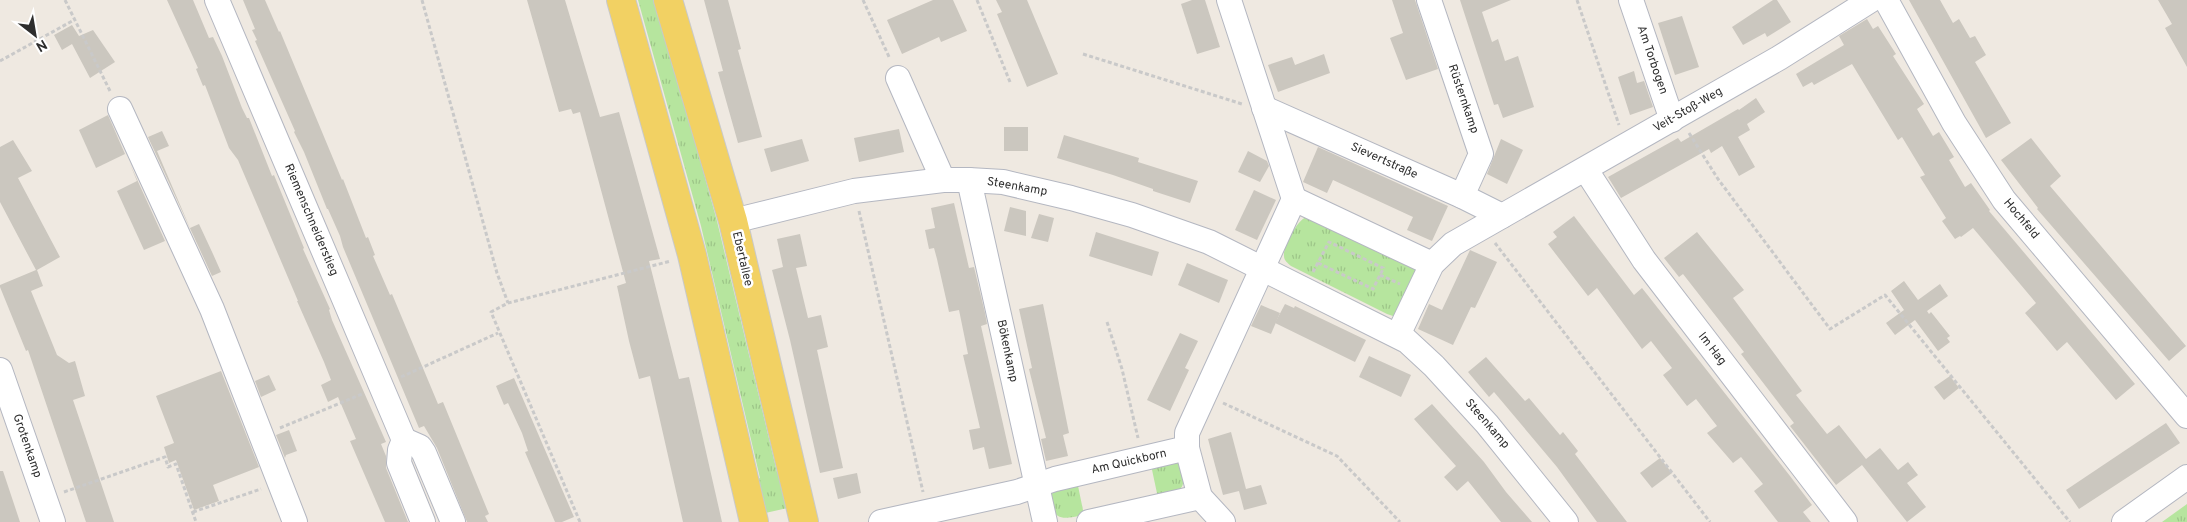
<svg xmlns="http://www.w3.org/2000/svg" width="2187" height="522" viewBox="0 0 2187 522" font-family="Overpass,sans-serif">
<defs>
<pattern id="grass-tufts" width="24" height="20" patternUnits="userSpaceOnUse" patternTransform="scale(1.25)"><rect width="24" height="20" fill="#b6e59e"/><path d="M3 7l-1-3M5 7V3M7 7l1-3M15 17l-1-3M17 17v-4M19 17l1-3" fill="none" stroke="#9dc588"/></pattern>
</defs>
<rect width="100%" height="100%" fill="#efe9e1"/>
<g fill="url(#grass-tufts)">
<polygon points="638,0 656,0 717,221 777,472 786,479 792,507 761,514 754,481 760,478 701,226"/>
<path d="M1306,217L1416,269L1419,274L1399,314L1393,316L1387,314L1291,266C1288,263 1284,261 1284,256C1283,246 1297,221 1306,217Z"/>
<path d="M1177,462L1181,465C1187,492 1182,489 1158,498L1151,465Z"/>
<path d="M1077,481L1084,515C1063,519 1056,522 1048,500L1051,491Z"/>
<polygon points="2187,504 2187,522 2162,522"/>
</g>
<g fill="#cbc7bf">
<polygon points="167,0 193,0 209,38 213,37 222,56 242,108 247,118 249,118 272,176 274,175 304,248 303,249 330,309 329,310 332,320 386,442 381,444 386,456 386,468 408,522 385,522 350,441 356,439 338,397 328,402 321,385 331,380 324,362 297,301 298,301 238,160 229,148 205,85 203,86 196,69 198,68"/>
<polygon points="243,0 265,0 279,32 280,31 342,180 343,179 366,238 368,237 375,255 373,256 390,295 392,294 438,404 443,402 489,514 485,516 488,522 467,522 437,448 424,426 419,428 343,247 340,236 328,209 327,209 304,152 294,132 295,131 255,41 257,40 252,30 255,29"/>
<polygon points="527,0 565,0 600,117 619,112 660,259 649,261 679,379 689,377 722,522 683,522 650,376 639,379 629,341 617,286 626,283 580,112 573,114 571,109 559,112"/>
<polygon points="704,0 728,0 741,49 738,50 762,137 738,143 718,72 723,71"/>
<polygon points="933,0 953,0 967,31 941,42 939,37 902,54 887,20"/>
<polygon points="996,0 1027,0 1058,74 1027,87 997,14 1002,12"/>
<polygon points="1192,0 1205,0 1220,47 1197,54 1181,4"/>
<polygon points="1392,0 1415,0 1438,69 1406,80 1390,38 1403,33"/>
<polygon points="1460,0 1511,0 1482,12 1492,42 1498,39 1505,61 1518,56 1534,107 1503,118 1498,104 1494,105"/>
<polygon points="1773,0 1777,0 1791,22 1767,37 1765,33 1743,45 1732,27"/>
<polygon points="1909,0 1940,0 1953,23 1959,19 1970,38 1975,36 1986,55 1975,62 2011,123 1986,138"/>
<polygon points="2158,0 2187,0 2187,67 2165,28 2172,24"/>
<polygon points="1682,16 1699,67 1675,75 1658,23"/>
<polygon points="1867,19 1873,29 1878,26 1896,54 1893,56 1924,104 1917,109 1933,136 1939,132 1954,157 1949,160 1965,187 1971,183 1990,210 1989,211 2135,384 2116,400 2067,342 2057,351 2037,327 2025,313 2036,303 1973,228 1961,237 1960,236 1955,239 1942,221 1946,218 1920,177 1925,175 1902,137 1898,140 1852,64 1814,85 1812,82 1803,87 1796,74 1844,45 1839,36"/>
<polygon points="72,25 79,36 93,30 115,62 90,78 72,44 62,50 54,35"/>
<polygon points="1324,54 1330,73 1278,92 1268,65 1292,57 1295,65"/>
<polygon points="1634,71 1637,83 1644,81 1653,107 1630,115 1618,77"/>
<polygon points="1756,98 1765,112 1747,124 1750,130 1738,137 1755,167 1739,176 1722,146 1711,153 1709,149 1621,198 1608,177 1678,138 1681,142 1738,109 1739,110"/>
<polygon points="108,115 125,154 96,168 79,130"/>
<rect x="1004" y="127" width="24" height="24"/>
<polygon points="899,129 904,152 859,162 854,138"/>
<polygon points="162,131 169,146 157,151 190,228 199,224 213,254 221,272 212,276 148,137"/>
<polygon points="1064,135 1139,158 1138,162 1198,181 1190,203 1153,191 1153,189 1113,175 1057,158"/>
<polygon points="2031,138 2061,176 2050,186 2186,346 2169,361 2037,209 2038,208 2001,160"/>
<polygon points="802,139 809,161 771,172 764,149"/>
<polygon points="1501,139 1523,150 1507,184 1487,174"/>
<polygon points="13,140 32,171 18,178 60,257 37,270 43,286 31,291 57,355 69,363 75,361 85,396 73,400 114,522 86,522 28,350 26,351 0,287 0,285 36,270 0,202 0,147"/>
<polygon points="1318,147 1448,206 1432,241 1407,230 1413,217 1333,180 1327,193 1303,182"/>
<polygon points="1248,151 1267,161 1269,166 1260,182 1238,172"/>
<polygon points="130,164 165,241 144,250 117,191 137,181"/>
<polygon points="1254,190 1276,200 1257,240 1235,230"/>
<polygon points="954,203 969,268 974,267 985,313 987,324 981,326 1012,464 989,469 984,447 973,450 969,430 980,428 963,355 968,354 959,310 949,312 937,259 934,248 929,249 925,230 935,228 931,208"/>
<polygon points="1010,207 1026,211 1026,236 1004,231"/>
<polygon points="1039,214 1054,218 1048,242 1031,238"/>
<polygon points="1574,216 1634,295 1642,288 1790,476 1812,505 1803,512 1811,522 1778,522 1754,491 1763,484 1741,457 1733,463 1707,433 1717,426 1696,399 1687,406 1663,375 1672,368 1651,341 1642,349 1597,288 1588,296 1548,244 1557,237 1553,232"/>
<polygon points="1096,232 1159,252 1152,276 1089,256"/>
<polygon points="1697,232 1744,290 1733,298 1802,391 1796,395 1827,434 1839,425 1866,459 1880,448 1898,470 1908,462 1918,475 1907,483 1926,507 1907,522 1862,465 1836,485 1790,426 1794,423 1741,354 1744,352 1683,274 1679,277 1664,258"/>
<polygon points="800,234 807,266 796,268 808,318 821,315 828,347 817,350 843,468 820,473 790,340 772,270 783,267 777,239"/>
<polygon points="1470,250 1497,262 1475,308 1471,307 1453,345 1418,329 1429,304 1442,310"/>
<polygon points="1187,263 1228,280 1219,303 1178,285"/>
<polygon points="1904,281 1918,300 1940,284 1948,296 1927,311 1929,314 1931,312 1950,336 1947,338 1950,342 1938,351 1915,320 1895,335 1886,323 1904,310 1891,291"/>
<polygon points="1043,304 1069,433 1063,435 1068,456 1046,461 1041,439 1046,438 1029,369 1032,368 1019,309"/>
<polygon points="1285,304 1294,308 1295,306 1366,340 1355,362 1275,323"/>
<polygon points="1261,305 1280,313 1271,334 1251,326"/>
<polygon points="1180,333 1198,341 1185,368 1189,370 1170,411 1147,400"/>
<polygon points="1369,356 1411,375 1401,397 1359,377"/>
<polygon points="1486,357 1525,401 1529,398 1560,435 1563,432 1578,451 1575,454 1627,522 1597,522 1557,467 1494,392 1489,397 1468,372"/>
<polygon points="221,371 259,467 213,485 219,501 194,510 176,460 169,463 164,447 174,443 156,396"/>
<polygon points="269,375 276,390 261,397 255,381"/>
<polygon points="1950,376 1959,388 1944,400 1934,387"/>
<polygon points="514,378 574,517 562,522 555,522 525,452 528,451 522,433 508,403 504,405 496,386"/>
<polygon points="1432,404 1484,462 1506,492 1532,522 1501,522 1468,481 1457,491 1444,477 1456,466 1414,419"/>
<polygon points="2166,423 2180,443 2079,509 2066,490"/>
<polygon points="289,430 297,451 286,455 285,458 276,435"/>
<polygon points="1231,432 1246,489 1261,485 1267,504 1244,510 1239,491 1223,495 1208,439"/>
<polygon points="1660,458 1672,473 1652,488 1640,473"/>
<polygon points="0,471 3,471 20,522 0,522"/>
<polygon points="857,473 861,493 838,499 833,478"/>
</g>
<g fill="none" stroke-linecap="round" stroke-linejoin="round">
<defs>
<g id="minor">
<polyline points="217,0 404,440 400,450 399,463 423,522"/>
<polyline points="1229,0 1294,199"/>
<polyline points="1429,0 1481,154 1462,196"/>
<polyline points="1631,0 1672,120"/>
<polyline points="1886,0 1954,123 2004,200 2187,416"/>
<polyline points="898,78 943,180"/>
<polyline points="1264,108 1462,196 1502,216"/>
<polyline points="120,109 212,309 295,522"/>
<polyline points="1586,170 1644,260 1845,522"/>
<polyline points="969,180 1045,522"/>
<polyline points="1294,199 1432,264"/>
<polyline points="733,221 854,191 943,180 969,180 1003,182 1071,198 1132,215 1209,242 1407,341 1434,366 1487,424 1566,522"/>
<polyline points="1398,335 1432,264 1453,244 1779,58 1871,0"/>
<polyline points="0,370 53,522"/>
<polyline points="404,440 420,447 424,453 453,522"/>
<polyline points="1187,448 1200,497 1223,522"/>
<polyline points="881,522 1017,492 1055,479 1187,448 1187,433 1294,199"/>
<polyline points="1089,522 1200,497"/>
<polyline points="2124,522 2187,477"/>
</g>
<g id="major">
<polyline points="621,0 692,255 754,522"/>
<polyline points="668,0 733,221 804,522"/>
</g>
</defs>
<use href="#minor" stroke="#b4b7c1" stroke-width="26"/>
<use href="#major" stroke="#c9c9c9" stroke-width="30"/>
<g stroke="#c9c9c9" stroke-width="3" stroke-dasharray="4 2.5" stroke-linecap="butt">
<polyline points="65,0 110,91"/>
<polyline points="422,0 497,273 508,303"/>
<polyline points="863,0 890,59"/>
<polyline points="977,0 1010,82"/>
<polyline points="1577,0 1619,125"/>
<polyline points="1083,54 1242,104"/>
<polyline points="0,61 74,20"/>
<polyline points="1689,133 1718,179 1830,329 1885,295 2070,522"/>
<polyline points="859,211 923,492"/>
<polyline points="1495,243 1710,522"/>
<polyline points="1318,263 1373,289 1384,267"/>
<polyline points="1313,272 1329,242 1383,268"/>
<polyline points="1380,275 1400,284"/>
<polyline points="1107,322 1122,369 1138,438"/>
<polyline points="401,377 498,333"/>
<polyline points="1223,403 1337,456 1400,522"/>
<polyline points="280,428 362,394"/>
<polyline points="64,492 165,457 168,467 176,464 196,522"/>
<polyline points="193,512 261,489"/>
<polyline points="580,522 491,312 508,303 671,261"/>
</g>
<use href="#minor" stroke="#fff" stroke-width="24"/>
<use href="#major" stroke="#f2d163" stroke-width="28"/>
</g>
<g text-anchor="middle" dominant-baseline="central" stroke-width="5" stroke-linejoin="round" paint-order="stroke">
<g font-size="12" fill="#2e2e2e" stroke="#fff">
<text transform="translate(1652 60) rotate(71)">Am Torbogen</text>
<text transform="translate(1463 99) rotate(71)">Rüsternkamp</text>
<text transform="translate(1688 110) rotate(-30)">Veit-Stoß-Weg</text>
<text transform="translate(1384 161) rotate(24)">Sievertstraße</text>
<text transform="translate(1017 187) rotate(10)">Steenkamp</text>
<text transform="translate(2021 219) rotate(50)">Hochfeld</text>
<text transform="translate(311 220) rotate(67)">Riemenschneiderstieg</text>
<text transform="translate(742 259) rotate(77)">Ebertallee</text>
<text transform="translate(1712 349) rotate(52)">Im Hag</text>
<text transform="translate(1007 351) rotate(78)">Bökenkamp</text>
<text transform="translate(1487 424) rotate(49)">Steenkamp</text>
<text transform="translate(27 446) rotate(71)">Grotenkamp</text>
<text transform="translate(1129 462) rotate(-13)">Am Quickborn</text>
</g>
</g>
<g transform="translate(35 35) rotate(149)" stroke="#ffffff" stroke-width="4" paint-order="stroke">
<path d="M0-4L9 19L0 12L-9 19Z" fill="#2e2e2e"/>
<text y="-8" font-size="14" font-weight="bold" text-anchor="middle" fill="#2e2e2e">N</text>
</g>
</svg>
